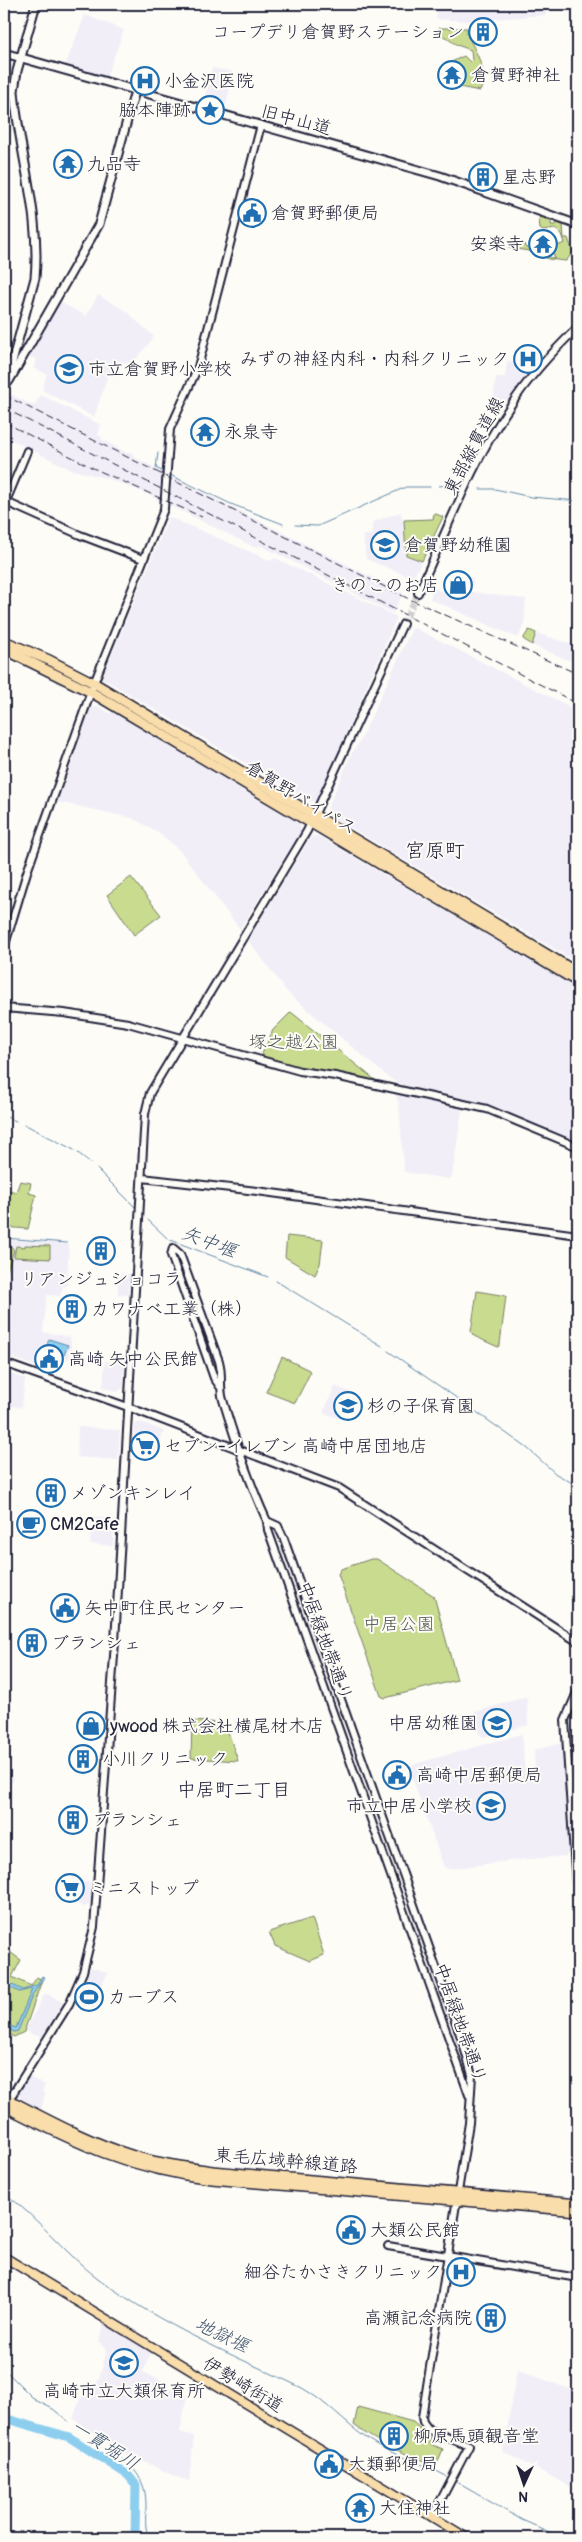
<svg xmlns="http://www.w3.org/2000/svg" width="582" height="2542" viewBox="0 0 582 2542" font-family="Pangolin,'Klee One',sans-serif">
<rect width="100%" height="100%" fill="#fdfcf7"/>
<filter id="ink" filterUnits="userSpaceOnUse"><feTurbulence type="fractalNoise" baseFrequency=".02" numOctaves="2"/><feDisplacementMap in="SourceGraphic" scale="10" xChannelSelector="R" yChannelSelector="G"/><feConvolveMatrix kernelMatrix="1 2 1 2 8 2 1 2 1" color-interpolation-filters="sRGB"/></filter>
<g filter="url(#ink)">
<g fill="#f1eef7">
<polygon points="436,4 546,4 546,15 469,21 437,19"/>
<polygon points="85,15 124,30 106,78 65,66"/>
<polygon points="212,68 233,72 225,111 203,105"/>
<polygon points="98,295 126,311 154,337 132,364 122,362 117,377 108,375 94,417 42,390 47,374 33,368 37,360 29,356 60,302 86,316"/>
<polygon points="507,361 535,365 504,404 493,401 496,377 505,377"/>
<polygon points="4,391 34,406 41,395 101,425 98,435 102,437 101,439 127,453 131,452 136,458 166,474 403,593 393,613 262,546 254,547 145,493 109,479 70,469 4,436"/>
<polygon points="401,512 402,520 404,520 406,555 422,561 413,578 366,559 363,535 372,535 372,522"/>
<polygon points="169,517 271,561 275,558 397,617 317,800 311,802 102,678"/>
<polygon points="452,576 473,578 472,592 526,599 524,625 518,638 430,599 433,587 439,591 451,593"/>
<polygon points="415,628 578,711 578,963 331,816 328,807 352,753 360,741 412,629"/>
<polygon points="536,633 578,646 578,664 532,645"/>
<polygon points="98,706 109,713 115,713 300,824 301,831 240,929 181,852 160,833 132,818 58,802 90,709"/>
<polygon points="318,836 578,989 578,1143 490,1107 406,1088 388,1077 288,993 248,940 311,837"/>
<polygon points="398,1094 459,1107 462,1109 452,1177 449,1179 404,1172 399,1104 396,1095"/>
<polygon points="4,1239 69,1244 67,1286 63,1286 60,1296 47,1295 43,1332 70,1337 72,1350 69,1359 44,1350 37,1367 4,1355"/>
<polygon points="118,1273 131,1274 128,1295 118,1294"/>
<polygon points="105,1361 125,1362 123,1388 117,1392 103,1387"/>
<polygon points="6,1372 25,1379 22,1407 5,1406"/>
<polygon points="335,1386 357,1395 345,1420 323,1413"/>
<polygon points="140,1422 164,1431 159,1444 150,1441 145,1455 132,1450 134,1425"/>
<polygon points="78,1427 120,1430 118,1460 77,1457"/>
<polygon points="92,1517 114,1519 113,1546 90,1544"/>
<polygon points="524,1697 527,1698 528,1725 483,1737 479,1734 473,1715 475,1712"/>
<polygon points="84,1712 102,1714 100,1731 82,1729"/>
<polygon points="522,1734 525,1773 535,1773 534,1750 562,1743 569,1852 566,1856 507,1861 449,1869 444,1867 409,1769 411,1765"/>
<polygon points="4,1772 14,1779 4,1795"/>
<polygon points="69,1881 91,1882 90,1903 85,1907 62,1897"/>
<polygon points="91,1967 108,1973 90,2007 78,2000"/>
<polygon points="45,1993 63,2002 42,2037 28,2033 26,2029"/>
<polygon points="29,2077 45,2085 42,2092 45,2094 41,2110 22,2100 19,2095"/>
<polygon points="104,2324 151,2353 143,2372 167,2383 166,2387 187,2395 180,2432 194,2436 189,2482 120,2451 73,2419 80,2399 83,2396 93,2392 100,2375 107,2350 99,2341"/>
<polygon points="517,2370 578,2392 578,2475 574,2488 503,2452"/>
</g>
<g fill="#c9db8f" stroke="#767e65">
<path d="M439,28H467V34C475,51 490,73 480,91L443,84L447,81L463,82L461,73L447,68V64L464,56L470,62L472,60L471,50L457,45L439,33Z"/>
<polygon points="542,217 551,220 551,225 555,225 556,222 563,225 564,238 568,238 573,252 566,261 548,259 536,252 509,248 510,243 524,244 525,247 555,259 551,248 565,243 562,234 555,229 543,231 540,229 539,218"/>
<polygon points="434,513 443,517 422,561 406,555 404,520 433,519"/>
<polygon points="529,630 536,633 532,645 523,639"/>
<polygon points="131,877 161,915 134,935 107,895"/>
<polygon points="291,1012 375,1080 374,1083 298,1067 264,1057 262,1054 273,1030"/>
<polygon points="578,1159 578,1197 572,1196"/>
<polygon points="20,1181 31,1183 29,1193 36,1195 28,1229 4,1227 4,1208 7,1206 9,1190 16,1192"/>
<polygon points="287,1236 323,1240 320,1264 315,1275 285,1257"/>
<polygon points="4,1243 9,1244 14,1250 4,1280"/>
<polygon points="25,1245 50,1246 50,1259 14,1257 16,1246 25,1247"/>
<polygon points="477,1291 506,1296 500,1344 498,1347 474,1336 471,1332"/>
<polygon points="282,1357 309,1370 310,1373 295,1403 266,1392"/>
<polygon points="371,1559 377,1559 434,1596 457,1680 385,1698 381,1696 338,1574 341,1569"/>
<polygon points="192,1721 222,1723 226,1726 238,1761 191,1758"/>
<polygon points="312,1918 324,1955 310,1961 275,1946 269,1932"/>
<polygon points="7,1950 21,1960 12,1977 31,1986 37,1977 42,1980 24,2032 14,2037 4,2032 4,1990 7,1983 4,1981 4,1957"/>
<path d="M358,2407L413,2422L425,2433L432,2435L430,2444L443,2449L436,2466C407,2454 379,2445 354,2425Z"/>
</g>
<g fill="#8dceef" stroke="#6289a7">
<polygon points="49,1339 68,1345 64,1355 46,1348"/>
<polygon points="42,1976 44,1977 32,1996 18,2031 14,2032 4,2027 4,2024 16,2028 32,1989 19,1992 4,1984 4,1981 23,1990 37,1985"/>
</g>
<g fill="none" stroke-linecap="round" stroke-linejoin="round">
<g stroke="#6289a7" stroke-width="1">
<polyline points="158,453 156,468 164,472"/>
<polyline points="170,475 231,504 283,524"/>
<polyline points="439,486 456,484"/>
<polyline points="480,489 495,489 531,497 578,501"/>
<polyline points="295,525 318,526 406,487 430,487"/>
<polyline points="4,1116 16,1121"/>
<polyline points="24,1124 74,1150"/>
<polyline points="78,1153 91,1163"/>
<polyline points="97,1169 135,1207"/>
<polyline points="148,1220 168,1239 268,1277"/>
<polyline points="4,1238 67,1243"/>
<polyline points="276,1281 382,1346"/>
<polyline points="388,1351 467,1405"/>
<polyline points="475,1411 527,1448 556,1474 578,1486"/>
<path d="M4,2193C39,2218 65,2254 99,2279C161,2325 233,2355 302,2388C327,2402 345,2424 369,2440C393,2456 421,2462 446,2476"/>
<polyline points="4,2369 35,2400 53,2409 68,2421"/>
<path d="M122,2459C164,2489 134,2526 152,2538"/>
<polyline points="456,2482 522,2520 563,2538"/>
</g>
<polyline stroke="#8dceef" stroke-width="9" points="4,2418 69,2437 128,2475 136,2485 135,2535 140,2538"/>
<polyline stroke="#d1d0d1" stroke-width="6" stroke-dasharray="6 3" stroke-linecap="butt" points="403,624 418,593"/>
<defs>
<g id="tertiary">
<polyline points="4,501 80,535 143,559"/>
<polyline points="4,506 27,451"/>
<path d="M418,593C446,533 472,462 509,408C528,378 553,351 578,327"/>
<polyline points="4,948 27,872 94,683 164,509 170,429 198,367 261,125"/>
<polyline points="4,1008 64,1013 128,1023 300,1071 335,1076 487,1109 578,1147"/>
<polyline points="142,1178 257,1191 578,1235"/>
<polyline points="4,1363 128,1407 339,1488 578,1642"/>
<path d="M221,1388L214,1378L171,1255L173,1248L180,1254L219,1361C223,1375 219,1387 223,1400C235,1440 249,1482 267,1521L268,1530L469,2095"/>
<polyline points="267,1521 278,1526 284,1539 462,2040 472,2075 469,2123 422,2417 423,2422 429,2430 469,2446 432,2517"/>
<polyline points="578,1690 565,1720 578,1915"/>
<polyline points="7,2103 69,2004 83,1972 94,1927 115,1642 145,1114 150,1093 307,831 403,624"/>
<polyline points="388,2246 578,2278"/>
</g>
<g id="secondary">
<polyline points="4,53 440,176 578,225"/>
<path d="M12,375L11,366L35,278C41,215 19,153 14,91L17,71L36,4"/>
<polyline points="9,381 99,224 135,91"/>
</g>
<polyline id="primary" points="4,2257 467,2538"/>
<g id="trunk">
<polyline points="4,641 49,660 94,683 578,973"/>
<polyline points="4,649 91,692 578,982"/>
<path d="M4,2097C46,2119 88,2142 134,2156C159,2164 186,2167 213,2171L578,2204"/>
<path d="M4,2106C78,2144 129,2169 212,2179L578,2211"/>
</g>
</defs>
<use href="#tertiary" stroke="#22223b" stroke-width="10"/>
<use href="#secondary" stroke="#22223b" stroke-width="11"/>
<use href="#primary" stroke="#22223b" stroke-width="11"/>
<use href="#trunk" stroke="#22223b" stroke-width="12"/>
<use href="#tertiary" stroke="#fdfcf7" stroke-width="6"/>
<use href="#secondary" stroke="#fdfcf7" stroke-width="7"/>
<use href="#primary" stroke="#f9ddab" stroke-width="8"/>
<use href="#trunk" stroke="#f9ddab" stroke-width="9"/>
<g stroke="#22223b" stroke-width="1" stroke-dasharray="8 4" stroke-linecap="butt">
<polyline points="4,395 407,598 578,674"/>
<polyline points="4,408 578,704"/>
<polyline points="4,422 93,468 202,517"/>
</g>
</g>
</g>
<defs>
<symbol id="building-ring" viewBox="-11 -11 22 22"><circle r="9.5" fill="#fdfcf7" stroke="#1f6fb2" stroke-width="1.5"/><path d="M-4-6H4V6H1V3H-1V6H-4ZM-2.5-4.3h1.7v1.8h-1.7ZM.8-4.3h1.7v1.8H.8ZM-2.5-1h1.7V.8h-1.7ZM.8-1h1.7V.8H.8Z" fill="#1f6fb2"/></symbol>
<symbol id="temple-ring" viewBox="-11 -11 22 22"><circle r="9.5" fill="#fdfcf7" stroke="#1f6fb2" stroke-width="1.5"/><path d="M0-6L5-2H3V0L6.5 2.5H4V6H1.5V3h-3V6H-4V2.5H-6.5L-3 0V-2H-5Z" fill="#1f6fb2"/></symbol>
<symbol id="hospital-ring" viewBox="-11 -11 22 22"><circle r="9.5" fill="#fdfcf7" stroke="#1f6fb2" stroke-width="1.5"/><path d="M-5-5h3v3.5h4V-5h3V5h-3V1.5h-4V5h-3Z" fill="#1f6fb2"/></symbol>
<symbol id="sight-ring" viewBox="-11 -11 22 22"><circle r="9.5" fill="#fdfcf7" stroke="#1f6fb2" stroke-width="1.5"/><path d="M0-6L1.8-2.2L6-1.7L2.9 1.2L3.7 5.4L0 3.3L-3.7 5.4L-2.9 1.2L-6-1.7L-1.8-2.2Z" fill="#1f6fb2"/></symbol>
<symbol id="civic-ring" viewBox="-11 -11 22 22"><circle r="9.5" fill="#fdfcf7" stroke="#1f6fb2" stroke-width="1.5"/><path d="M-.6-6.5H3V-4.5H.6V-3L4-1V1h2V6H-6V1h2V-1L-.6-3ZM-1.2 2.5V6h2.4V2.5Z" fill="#1f6fb2"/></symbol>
<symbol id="school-ring" viewBox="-11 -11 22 22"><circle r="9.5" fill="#fdfcf7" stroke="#1f6fb2" stroke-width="1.5"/><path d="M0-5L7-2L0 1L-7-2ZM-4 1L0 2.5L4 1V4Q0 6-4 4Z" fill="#1f6fb2"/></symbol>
<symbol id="shop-ring" viewBox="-11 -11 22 22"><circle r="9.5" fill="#fdfcf7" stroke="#1f6fb2" stroke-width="1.5"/><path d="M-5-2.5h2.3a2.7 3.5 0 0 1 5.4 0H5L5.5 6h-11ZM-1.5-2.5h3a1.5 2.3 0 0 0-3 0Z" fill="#1f6fb2"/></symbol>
<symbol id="supermarket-ring" viewBox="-11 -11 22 22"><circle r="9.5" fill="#fdfcf7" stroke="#1f6fb2" stroke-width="1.5"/><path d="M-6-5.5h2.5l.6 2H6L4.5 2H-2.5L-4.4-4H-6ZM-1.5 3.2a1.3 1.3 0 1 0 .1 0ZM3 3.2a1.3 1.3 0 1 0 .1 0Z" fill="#1f6fb2"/></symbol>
<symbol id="cafe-ring" viewBox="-11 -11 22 22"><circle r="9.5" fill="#fdfcf7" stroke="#1f6fb2" stroke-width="1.5"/><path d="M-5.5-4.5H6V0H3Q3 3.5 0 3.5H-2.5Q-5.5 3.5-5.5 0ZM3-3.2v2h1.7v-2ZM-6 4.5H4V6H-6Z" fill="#1f6fb2"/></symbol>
<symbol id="stadium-ring" viewBox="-11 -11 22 22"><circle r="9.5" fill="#fdfcf7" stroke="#1f6fb2" stroke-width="1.5"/><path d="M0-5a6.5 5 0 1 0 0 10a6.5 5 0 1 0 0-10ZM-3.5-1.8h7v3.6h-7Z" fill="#1f6fb2"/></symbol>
</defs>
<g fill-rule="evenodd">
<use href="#building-ring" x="467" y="16" width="32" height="32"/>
<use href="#temple-ring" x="436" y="59" width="32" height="32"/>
<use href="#hospital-ring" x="129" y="65" width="32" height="32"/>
<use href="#sight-ring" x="194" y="94" width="32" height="32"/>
<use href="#temple-ring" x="52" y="148" width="32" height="32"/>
<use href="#building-ring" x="467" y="161" width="32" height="32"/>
<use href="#civic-ring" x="236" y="197" width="32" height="32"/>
<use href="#temple-ring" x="527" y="228" width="32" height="32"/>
<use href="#hospital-ring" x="512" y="343" width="32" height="32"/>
<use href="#school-ring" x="53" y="353" width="32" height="32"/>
<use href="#temple-ring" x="189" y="416" width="32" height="32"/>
<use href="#school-ring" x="369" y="529" width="32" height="32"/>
<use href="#shop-ring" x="442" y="569" width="32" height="32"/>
<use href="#building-ring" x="85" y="1235" width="32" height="32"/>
<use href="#building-ring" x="56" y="1293" width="32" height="32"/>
<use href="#civic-ring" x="33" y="1343" width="32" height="32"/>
<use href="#school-ring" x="332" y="1390" width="32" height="32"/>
<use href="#supermarket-ring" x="129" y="1430" width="32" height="32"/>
<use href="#building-ring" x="35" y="1477" width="32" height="32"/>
<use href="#cafe-ring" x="15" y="1508" width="32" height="32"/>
<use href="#civic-ring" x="49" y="1592" width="32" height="32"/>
<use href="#building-ring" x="16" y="1627" width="32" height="32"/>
<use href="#school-ring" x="481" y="1707" width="32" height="32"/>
<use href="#shop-ring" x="75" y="1710" width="32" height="32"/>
<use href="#building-ring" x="67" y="1743" width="32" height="32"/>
<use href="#civic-ring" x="381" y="1759" width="32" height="32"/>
<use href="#school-ring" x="475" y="1790" width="32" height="32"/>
<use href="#building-ring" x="57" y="1804" width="32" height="32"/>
<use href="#supermarket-ring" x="54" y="1872" width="32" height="32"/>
<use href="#stadium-ring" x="73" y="1981" width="32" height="32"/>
<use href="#civic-ring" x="335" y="2214" width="32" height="32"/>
<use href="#hospital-ring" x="445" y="2256" width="32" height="32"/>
<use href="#building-ring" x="475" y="2302" width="32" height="32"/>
<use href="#school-ring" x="108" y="2347" width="32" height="32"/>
<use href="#building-ring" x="378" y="2420" width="32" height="32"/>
<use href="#civic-ring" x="313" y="2448" width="32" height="32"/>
<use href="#temple-ring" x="344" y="2492" width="32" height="32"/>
</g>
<g text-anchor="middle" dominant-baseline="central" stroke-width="4" stroke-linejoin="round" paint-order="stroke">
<g font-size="18" fill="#22223b" stroke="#fdfcf7" text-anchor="start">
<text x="464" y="32" text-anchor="end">コープデリ倉賀野ステーション</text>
<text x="471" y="75">倉賀野神社</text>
<text x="164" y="81">小金沢医院</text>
<text x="191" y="110" text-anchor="end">脇本陣跡</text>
<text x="87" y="164">九品寺</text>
<text x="502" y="177">星志野</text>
<text x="271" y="213">倉賀野郵便局</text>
<text x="524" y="244" text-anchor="end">安楽寺</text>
<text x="509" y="359" text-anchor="end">みずの神経内科・内科クリニック</text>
<text x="88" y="369">市立倉賀野小学校</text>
<text x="224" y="432">永泉寺</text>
<text x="404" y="545">倉賀野幼稚園</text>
<text x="439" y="585" text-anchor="end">きのこのお店</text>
<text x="101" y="1279" text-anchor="middle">リアンジュショコラ</text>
<text x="91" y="1309">カワナベ工業（株）</text>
<text x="68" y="1359">高崎 矢中公民館</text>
<text x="367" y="1406">杉の子保育園</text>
<text x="164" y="1446">セブン-イレブン 高崎中居団地店</text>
<text x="70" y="1493">メゾンキンレイ</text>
<text x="50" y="1524">CM2Cafe</text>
<text x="84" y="1608">矢中町住民センター</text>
<text x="51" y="1643">ブランシェ</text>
<text x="478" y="1723" text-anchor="end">中居幼稚園</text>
<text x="110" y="1726">ywood 株式会社横尾材木店</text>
<text x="102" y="1759">小川クリニック</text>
<text x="416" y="1775">高崎中居郵便局</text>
<text x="472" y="1806" text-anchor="end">市立中居小学校</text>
<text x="92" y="1820">プランシェ</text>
<text x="89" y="1888">ミニストップ</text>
<text x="108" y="1997">カーブス</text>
<text x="370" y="2230">大類公民館</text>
<text x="442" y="2272" text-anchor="end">細谷たかさきクリニック</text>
<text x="472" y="2318" text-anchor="end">高瀬記念病院</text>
<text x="124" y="2391" text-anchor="middle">高崎市立大類保育所</text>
<text x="413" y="2436">柳原馬頭観音堂</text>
<text x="348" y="2464">大類郵便局</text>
<text x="379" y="2508">大住神社</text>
</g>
<g font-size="18" fill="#22223b" stroke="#fdfcf7">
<text transform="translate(296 120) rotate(15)">旧中山道</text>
<text transform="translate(474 446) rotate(-62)">東部縦貫道線</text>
<text transform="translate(301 798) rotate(31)">倉賀野バイパス</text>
<text transform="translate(325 1641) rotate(70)">中居緑地帯通り</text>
<text transform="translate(460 2023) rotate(71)">中居緑地帯通り</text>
<text transform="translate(286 2161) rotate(5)">東毛広域幹線道路</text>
<text transform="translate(243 2385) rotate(31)">伊勢崎街道</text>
</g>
<g font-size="18" fill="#545a54" stroke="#fdfcf7">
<text x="294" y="1042">塚之越公園</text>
<text x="399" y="1624">中居公園</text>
</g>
<g font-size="19" font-style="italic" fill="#425671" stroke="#fdfcf7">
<text transform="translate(209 1242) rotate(21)">矢中堰</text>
<text transform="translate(222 2335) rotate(26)">地獄堰</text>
<text transform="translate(105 2445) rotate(33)">一貫堀川</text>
</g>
<g font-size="19" fill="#22223b" stroke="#fdfcf7">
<text x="234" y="1790">中居町二丁目</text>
</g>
<g font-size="20" fill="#22223b" stroke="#fdfcf7">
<text x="435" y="850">宮原町</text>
</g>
</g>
<rect width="582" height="2542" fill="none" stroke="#fdfcf7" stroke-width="20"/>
<rect x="10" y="10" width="562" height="2522" fill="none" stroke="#22223b" stroke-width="2" filter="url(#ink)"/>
<g transform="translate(524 2484) rotate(183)" stroke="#fdfcf7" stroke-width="4" paint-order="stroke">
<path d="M0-4L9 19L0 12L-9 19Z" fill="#22223b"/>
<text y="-8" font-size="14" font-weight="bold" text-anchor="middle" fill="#22223b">N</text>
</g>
</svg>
